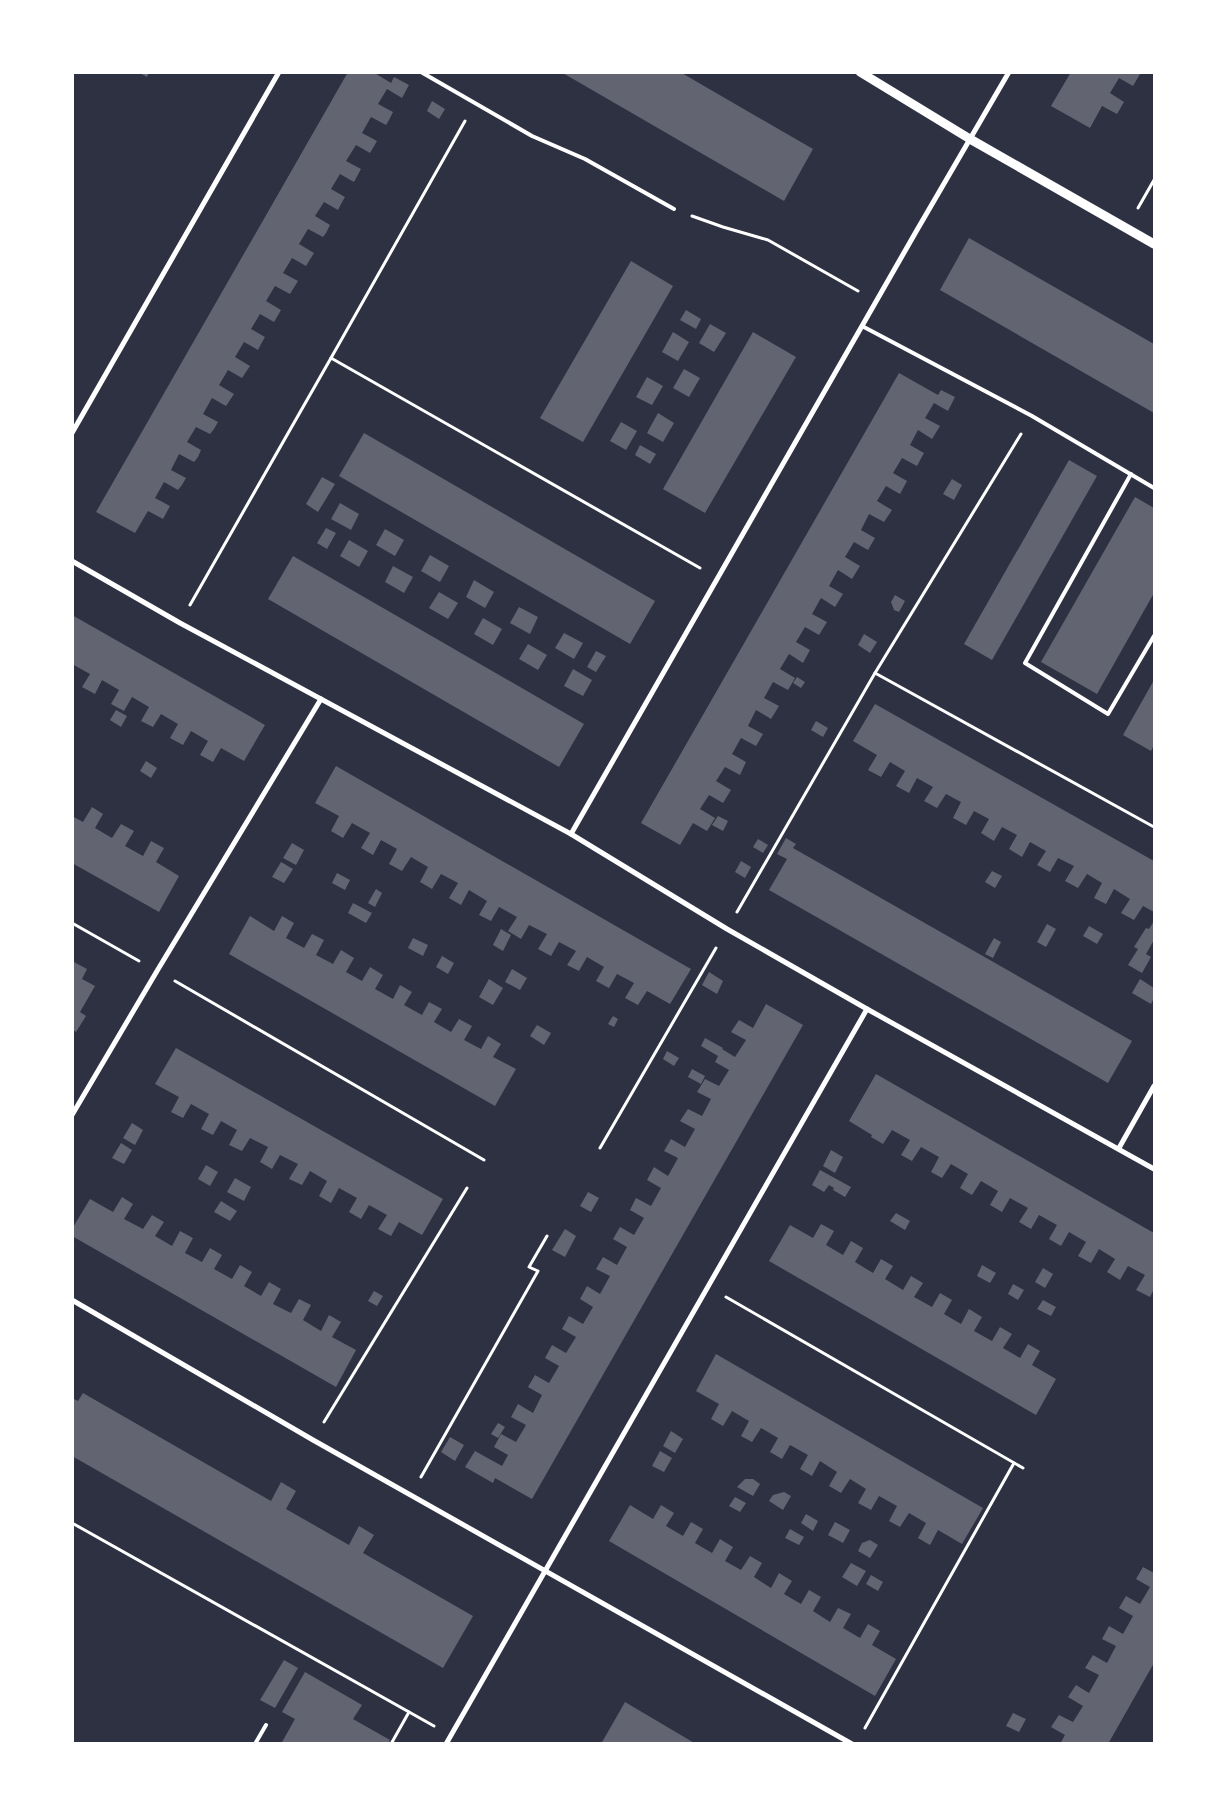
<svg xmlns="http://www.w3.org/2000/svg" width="1227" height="1816" viewBox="0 0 1227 1816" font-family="'Space Grotesk',sans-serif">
<rect width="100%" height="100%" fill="#2d3142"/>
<g fill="#626471">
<polygon points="138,72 149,72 147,77"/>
<polygon points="348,72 373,72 391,83 394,77 409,85 402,98 387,89 378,104 393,112 389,120 386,125 371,117 362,133 377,141 370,153 356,145 346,161 361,169 354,182 340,174 331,189 345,197 341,204 338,210 324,202 315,216 330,225 326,233 323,237 308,229 299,244 314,253 306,266 292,258 283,273 298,281 290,294 275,286 266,301 281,310 274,322 260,314 251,329 265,337 261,344 258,350 244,342 235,357 250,366 242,378 228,370 219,385 234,394 226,406 212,398 203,414 218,422 214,429 210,434 196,427 187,442 201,450 198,457 194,462 179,454 171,470 186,478 182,485 178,490 164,482 155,498 170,506 163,519 148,511 135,533 96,512"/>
<polygon points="561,72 680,72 813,149 784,201"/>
<polygon points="1071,72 1138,72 1140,74 1133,86 1119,78 1110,93 1124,102 1117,114 1102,106 1090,128 1051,106"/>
<polygon points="432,101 445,109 439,119 427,111"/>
<polygon points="969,238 1154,344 1154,413 940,290"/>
<polygon points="631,261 673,286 583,442 540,418"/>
<polygon points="686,310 701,319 696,329 680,320"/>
<polygon points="710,324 726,333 714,352 699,343"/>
<polygon points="673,332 689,342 678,361 662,352"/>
<polygon points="753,332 796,357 705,513 663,489"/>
<polygon points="684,369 700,378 689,397 673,388"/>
<polygon points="899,373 938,395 941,390 955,397 948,411 934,403 925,418 940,426 932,439 918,430 910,445 924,453 917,466 902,458 893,473 907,481 900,494 886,486 877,501 892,510 884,522 869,514 861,530 875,538 868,550 854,542 845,557 860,566 852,579 838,570 829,586 843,594 835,607 821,598 812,614 827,622 819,635 805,627 796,642 810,650 803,663 789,654 780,669 795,678 788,690 773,682 764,698 779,706 771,719 756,710 748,726 763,734 756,746 741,738 732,754 746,762 740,775 725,767 716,781 731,790 723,803 709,795 700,809 715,818 707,831 693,823 680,845 641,823"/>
<polygon points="647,377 663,386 652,405 636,397"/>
<polygon points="658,413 674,423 663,442 647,433"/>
<polygon points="621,422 637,431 626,450 610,441"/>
<polygon points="364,433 655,601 630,644 339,476"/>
<polygon points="640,445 656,454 650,464 635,455"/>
<polygon points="1069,460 1097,476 992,660 964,644"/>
<polygon points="322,477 335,484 318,512 306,504"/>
<polygon points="952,479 962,485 954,500 943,494"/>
<polygon points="1135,497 1154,508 1154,593 1097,694 1041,662"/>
<polygon points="340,503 359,514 351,530 331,519"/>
<polygon points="326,528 336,533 327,549 317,543"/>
<polygon points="385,529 404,540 395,556 376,545"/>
<polygon points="349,540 368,551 359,567 340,556"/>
<polygon points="430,555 449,566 440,582 421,571"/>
<polygon points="293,556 584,724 559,767 268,599"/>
<polygon points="393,566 413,577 404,593 385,582"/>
<polygon points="474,580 494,592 485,608 466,597"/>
<polygon points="439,592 458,603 448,619 429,608"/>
<polygon points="895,595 905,601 899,612 894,610 891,602"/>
<polygon points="519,607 538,617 530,634 510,623"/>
<polygon points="72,615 265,725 244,761 221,748 213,762 200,755 208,741 191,731 183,745 170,738 178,724 161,714 153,727 141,721 149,707 132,697 124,711 111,704 119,690 102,680 95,694 82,687 90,674 72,664"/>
<polygon points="483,618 502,629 493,645 474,634"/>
<polygon points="564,633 583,643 574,659 555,648"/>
<polygon points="864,634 877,642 870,653 858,645"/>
<polygon points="528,644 547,655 538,670 519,659"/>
<polygon points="596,651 606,656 596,672 587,667"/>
<polygon points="573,669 592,680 583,696 564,686"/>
<polygon points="797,677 805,682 801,688 793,683"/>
<polygon points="1154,680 1154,745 1151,751 1123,735"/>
<polygon points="875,704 1154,861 1154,912 1143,906 1134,920 1121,913 1130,899 1114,889 1106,904 1094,898 1102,883 1087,874 1078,888 1065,881 1074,866 1058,858 1050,872 1037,865 1046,851 1030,842 1022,857 1009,849 1017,835 1002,827 994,841 981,833 989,819 974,811 966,825 953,818 961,802 946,794 937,808 924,801 933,787 917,778 909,793 896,786 905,771 890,762 881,777 868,770 877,755 853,741"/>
<polygon points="116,710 127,716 121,727 110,720"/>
<polygon points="816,721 828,728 823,737 811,730"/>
<polygon points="146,761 157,768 151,778 140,771"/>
<polygon points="336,766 691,969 670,1004 647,991 638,1005 625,998 634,983 617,974 609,988 596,981 604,967 587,957 579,971 567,965 576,951 559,942 551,956 538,949 547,934 529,925 521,939 508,931 517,917 499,907 491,921 479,915 487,901 469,890 461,905 449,898 458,883 441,874 432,889 420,882 428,867 411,857 402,871 389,864 397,849 381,840 373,855 361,848 370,833 352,823 343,838 331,831 339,816 315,803"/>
<polygon points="92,807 103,814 95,828 112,838 121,824 134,831 125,846 143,856 151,841 164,848 156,862 179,876 159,912 72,863 72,816 83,822"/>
<polygon points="718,816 728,821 723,831 712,825"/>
<polygon points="786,838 796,844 793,848 1132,1041 1108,1083 769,890 787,859 777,854"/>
<polygon points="758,839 768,845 763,853 753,847"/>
<polygon points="292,843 304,850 296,865 283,858"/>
<polygon points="741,861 751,867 745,878 735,872"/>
<polygon points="281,862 293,869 284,883 272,877"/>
<polygon points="992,871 1002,876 995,888 985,882"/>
<polygon points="337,873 350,880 345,890 332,883"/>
<polygon points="376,889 382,893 375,907 368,903"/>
<polygon points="353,903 372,913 366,923 348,913"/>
<polygon points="250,916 274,931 282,916 294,923 286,938 304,948 312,934 324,940 316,955 333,964 341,950 354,958 346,972 362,981 370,967 383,975 375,989 393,999 400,985 412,992 404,1005 422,1015 429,1002 442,1009 434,1022 451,1032 459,1019 472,1026 464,1040 481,1049 488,1036 501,1044 493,1057 516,1069 495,1106 229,954"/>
<polygon points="1154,921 1154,940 1146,954 1151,957 1142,973 1128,965 1138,949 1134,947 1146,928 1149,929"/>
<polygon points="1047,924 1056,929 1046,947 1037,942"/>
<polygon points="1089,926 1103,934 1097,944 1083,936"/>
<polygon points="501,929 511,935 503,951 493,945"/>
<polygon points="413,938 428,945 423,956 408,948"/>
<polygon points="994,938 1001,942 993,958 985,954"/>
<polygon points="442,956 454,963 448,974 436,967"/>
<polygon points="72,961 87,969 82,979 95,986 80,1012 86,1016 76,1032 72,1029"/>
<polygon points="512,969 527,978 520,990 505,982"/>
<polygon points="709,972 723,981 717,994 702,985"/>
<polygon points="489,979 503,988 493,1005 479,997"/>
<polygon points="1140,979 1154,988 1154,998 1151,1004 1132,993"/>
<polygon points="766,1004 803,1025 532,1499 495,1478 493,1483 465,1467 475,1451 502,1466 508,1455 494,1447 501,1434 516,1442 526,1425 511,1417 518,1404 533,1413 542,1395 528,1387 535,1375 549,1383 559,1366 545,1358 552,1345 566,1353 576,1337 562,1329 569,1316 583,1324 593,1307 580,1299 587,1286 600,1294 610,1276 596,1269 603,1257 617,1265 627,1247 613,1239 620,1227 634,1235 644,1218 630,1210 636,1198 651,1206 661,1188 647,1180 654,1167 668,1176 678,1158 664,1151 671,1139 685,1147 695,1129 680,1121 688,1109 702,1116 711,1099 697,1092 705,1079 719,1086 729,1070 715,1062 718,1056 701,1046 705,1038 723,1048 722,1049 735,1057 746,1040 731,1032 739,1020 753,1028"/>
<polygon points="613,1016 618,1019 614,1027 608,1024"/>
<polygon points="537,1025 551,1033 544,1045 530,1036"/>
<polygon points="176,1048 443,1199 422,1235 399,1222 391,1236 378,1229 387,1215 369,1205 361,1219 349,1212 357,1198 339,1188 331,1203 319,1196 327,1181 310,1171 302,1185 289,1179 298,1164 280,1155 272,1169 260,1162 268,1147 250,1138 242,1151 229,1145 237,1130 221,1121 213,1135 201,1129 209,1114 191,1104 183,1118 171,1112 179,1097 155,1084"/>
<polygon points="667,1051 679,1058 674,1066 663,1059"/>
<polygon points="692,1069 705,1076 701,1084 688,1077"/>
<polygon points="876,1074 1154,1233 1154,1289 1150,1297 1136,1290 1145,1275 1128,1266 1120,1280 1107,1272 1115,1259 1099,1249 1091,1263 1078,1256 1086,1242 1069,1232 1061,1246 1049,1239 1057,1225 1039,1215 1031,1229 1019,1222 1028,1208 1010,1198 1002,1212 990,1205 998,1191 981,1181 972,1195 960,1188 968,1174 951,1164 942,1178 931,1172 939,1157 921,1147 912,1161 901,1155 910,1140 892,1130 883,1144 871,1137 872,1135 849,1121"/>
<polygon points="132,1123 143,1130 135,1145 123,1138"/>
<polygon points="121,1143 132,1150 124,1164 112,1158"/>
<polygon points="831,1150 843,1157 835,1173 823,1166"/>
<polygon points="206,1165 218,1172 210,1186 198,1179"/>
<polygon points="820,1170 851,1187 845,1197 833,1190 834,1188 829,1185 824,1192 812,1185"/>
<polygon points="235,1178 251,1187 244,1201 227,1192"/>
<polygon points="588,1192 599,1198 591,1212 580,1206"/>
<polygon points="122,1197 133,1204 124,1219 143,1229 152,1215 164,1222 155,1236 172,1246 180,1231 193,1238 185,1253 202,1262 210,1248 222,1255 214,1269 232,1279 240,1265 252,1272 244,1286 261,1296 269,1282 281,1289 273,1304 291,1313 299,1299 311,1305 303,1320 321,1331 329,1315 341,1322 332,1337 356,1350 336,1387 72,1236 72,1229 90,1199 113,1212"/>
<polygon points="221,1201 237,1211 230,1221 214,1212"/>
<polygon points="896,1213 910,1221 905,1230 890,1221"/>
<polygon points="821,1224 834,1231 826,1245 843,1255 851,1241 863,1248 855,1262 873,1273 881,1259 893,1266 885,1279 903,1290 911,1276 923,1283 914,1297 932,1307 940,1293 952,1300 944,1314 961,1324 969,1309 982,1317 974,1331 992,1341 1000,1327 1012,1334 1003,1348 1020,1358 1028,1344 1040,1351 1032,1365 1056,1379 1036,1415 769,1261 790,1225 813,1238"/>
<polygon points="565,1229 576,1236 565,1257 552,1250"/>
<polygon points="982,1265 996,1273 990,1283 977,1276"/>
<polygon points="1043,1268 1053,1274 1045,1288 1035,1282"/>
<polygon points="1013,1284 1024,1290 1018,1300 1008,1294"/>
<polygon points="374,1291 383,1296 377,1306 368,1301"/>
<polygon points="1043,1300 1056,1307 1051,1316 1037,1309"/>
<polygon points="716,1354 983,1508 962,1544 938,1530 930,1545 918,1538 926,1523 909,1513 900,1527 889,1521 897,1506 879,1496 871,1510 858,1503 866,1489 850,1479 841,1493 829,1486 837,1472 820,1461 812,1476 800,1469 808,1455 790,1445 782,1459 770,1452 778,1438 761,1428 752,1442 741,1436 749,1421 732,1411 723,1426 711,1419 719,1404 696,1391"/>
<polygon points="83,1393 271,1501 281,1482 296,1491 286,1509 349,1545 359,1526 374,1535 363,1553 473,1616 443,1668 72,1456 72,1398 78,1401"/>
<polygon points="498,1423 505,1427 498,1438 491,1434"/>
<polygon points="671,1431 683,1439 675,1453 663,1446"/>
<polygon points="450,1437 464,1445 455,1461 441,1452"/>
<polygon points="660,1451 672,1458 664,1472 652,1466"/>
<polygon points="745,1479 753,1479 760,1484 753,1496 737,1487"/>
<polygon points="784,1492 791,1496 783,1510 769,1501 773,1495"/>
<polygon points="735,1497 746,1503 740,1512 729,1506"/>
<polygon points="630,1505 653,1519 661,1505 674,1513 666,1526 683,1536 691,1522 703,1529 695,1543 712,1553 720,1539 733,1547 725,1561 741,1570 750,1556 762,1563 754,1577 771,1588 779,1573 792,1581 784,1594 801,1604 809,1590 821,1597 813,1611 830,1622 838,1608 851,1614 843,1628 860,1638 868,1624 880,1631 872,1645 896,1659 875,1696 609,1541"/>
<polygon points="806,1514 818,1521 813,1531 801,1523"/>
<polygon points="835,1522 850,1530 843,1543 828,1535"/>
<polygon points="790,1529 804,1537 799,1545 785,1538"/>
<polygon points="870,1540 878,1545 870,1558 858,1551 862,1543"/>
<polygon points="851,1563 866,1571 857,1586 842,1577"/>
<polygon points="1143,1567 1154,1573 1154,1663 1108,1744 1060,1744 1065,1735 1051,1727 1059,1715 1073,1722 1083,1706 1068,1697 1076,1685 1089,1693 1099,1675 1085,1668 1093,1655 1107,1663 1116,1646 1102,1639 1109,1626 1123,1634 1133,1616 1119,1608 1126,1596 1140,1604 1150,1587 1136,1579"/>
<polygon points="871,1575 883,1582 878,1591 866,1584"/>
<polygon points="284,1660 298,1668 275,1708 260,1700"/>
<polygon points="305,1672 362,1705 353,1719 390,1740 388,1744 281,1744 295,1719 282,1712"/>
<polygon points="625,1702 696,1744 601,1744"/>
<polygon points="1013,1713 1026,1719 1019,1732 1006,1726"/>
</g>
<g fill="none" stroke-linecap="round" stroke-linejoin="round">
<g stroke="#fff" stroke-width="3">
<polyline points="1138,208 1154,180"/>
<polyline points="692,216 723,227 768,240 858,291"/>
<polyline points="331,358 465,121"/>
<polyline points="190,605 331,358 700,568"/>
<polyline points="875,673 1154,827"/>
<polyline points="737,912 875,673 1021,434"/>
<polyline points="72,923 139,961"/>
<polyline points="175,981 484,1160"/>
<polyline points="600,1148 716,948"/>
<polyline points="726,1297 1023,1468"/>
<polyline points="324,1422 467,1188"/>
<polyline points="421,1477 538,1271 529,1267 547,1236"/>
<polyline points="72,1523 434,1726"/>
<polyline points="865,1728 1014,1463"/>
<polyline points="391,1744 409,1712"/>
</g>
<g stroke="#fff" stroke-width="4">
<polyline points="421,72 532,136 585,159 674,209"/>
<polyline points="862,326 1032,416 1154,488"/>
<polyline points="1131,474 1025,663 1108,714 1154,636"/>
<polyline points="255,1744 266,1725"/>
</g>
<g stroke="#fff" stroke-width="5">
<polyline points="72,433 279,72"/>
<polyline points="72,561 180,623 571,834 727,929 867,1009 1154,1169"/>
<polyline points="571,834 917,230 1009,72"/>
<polyline points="72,1115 157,971 321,699"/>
<polyline points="1119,1148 1154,1086"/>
<polyline points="72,1300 313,1440 852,1744"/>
<polyline points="446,1744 867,1009"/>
</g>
<polyline stroke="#fff" stroke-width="9" points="860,72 970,139 1154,244"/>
</g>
<rect width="1227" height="1816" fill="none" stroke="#ffffff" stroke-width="148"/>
</svg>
